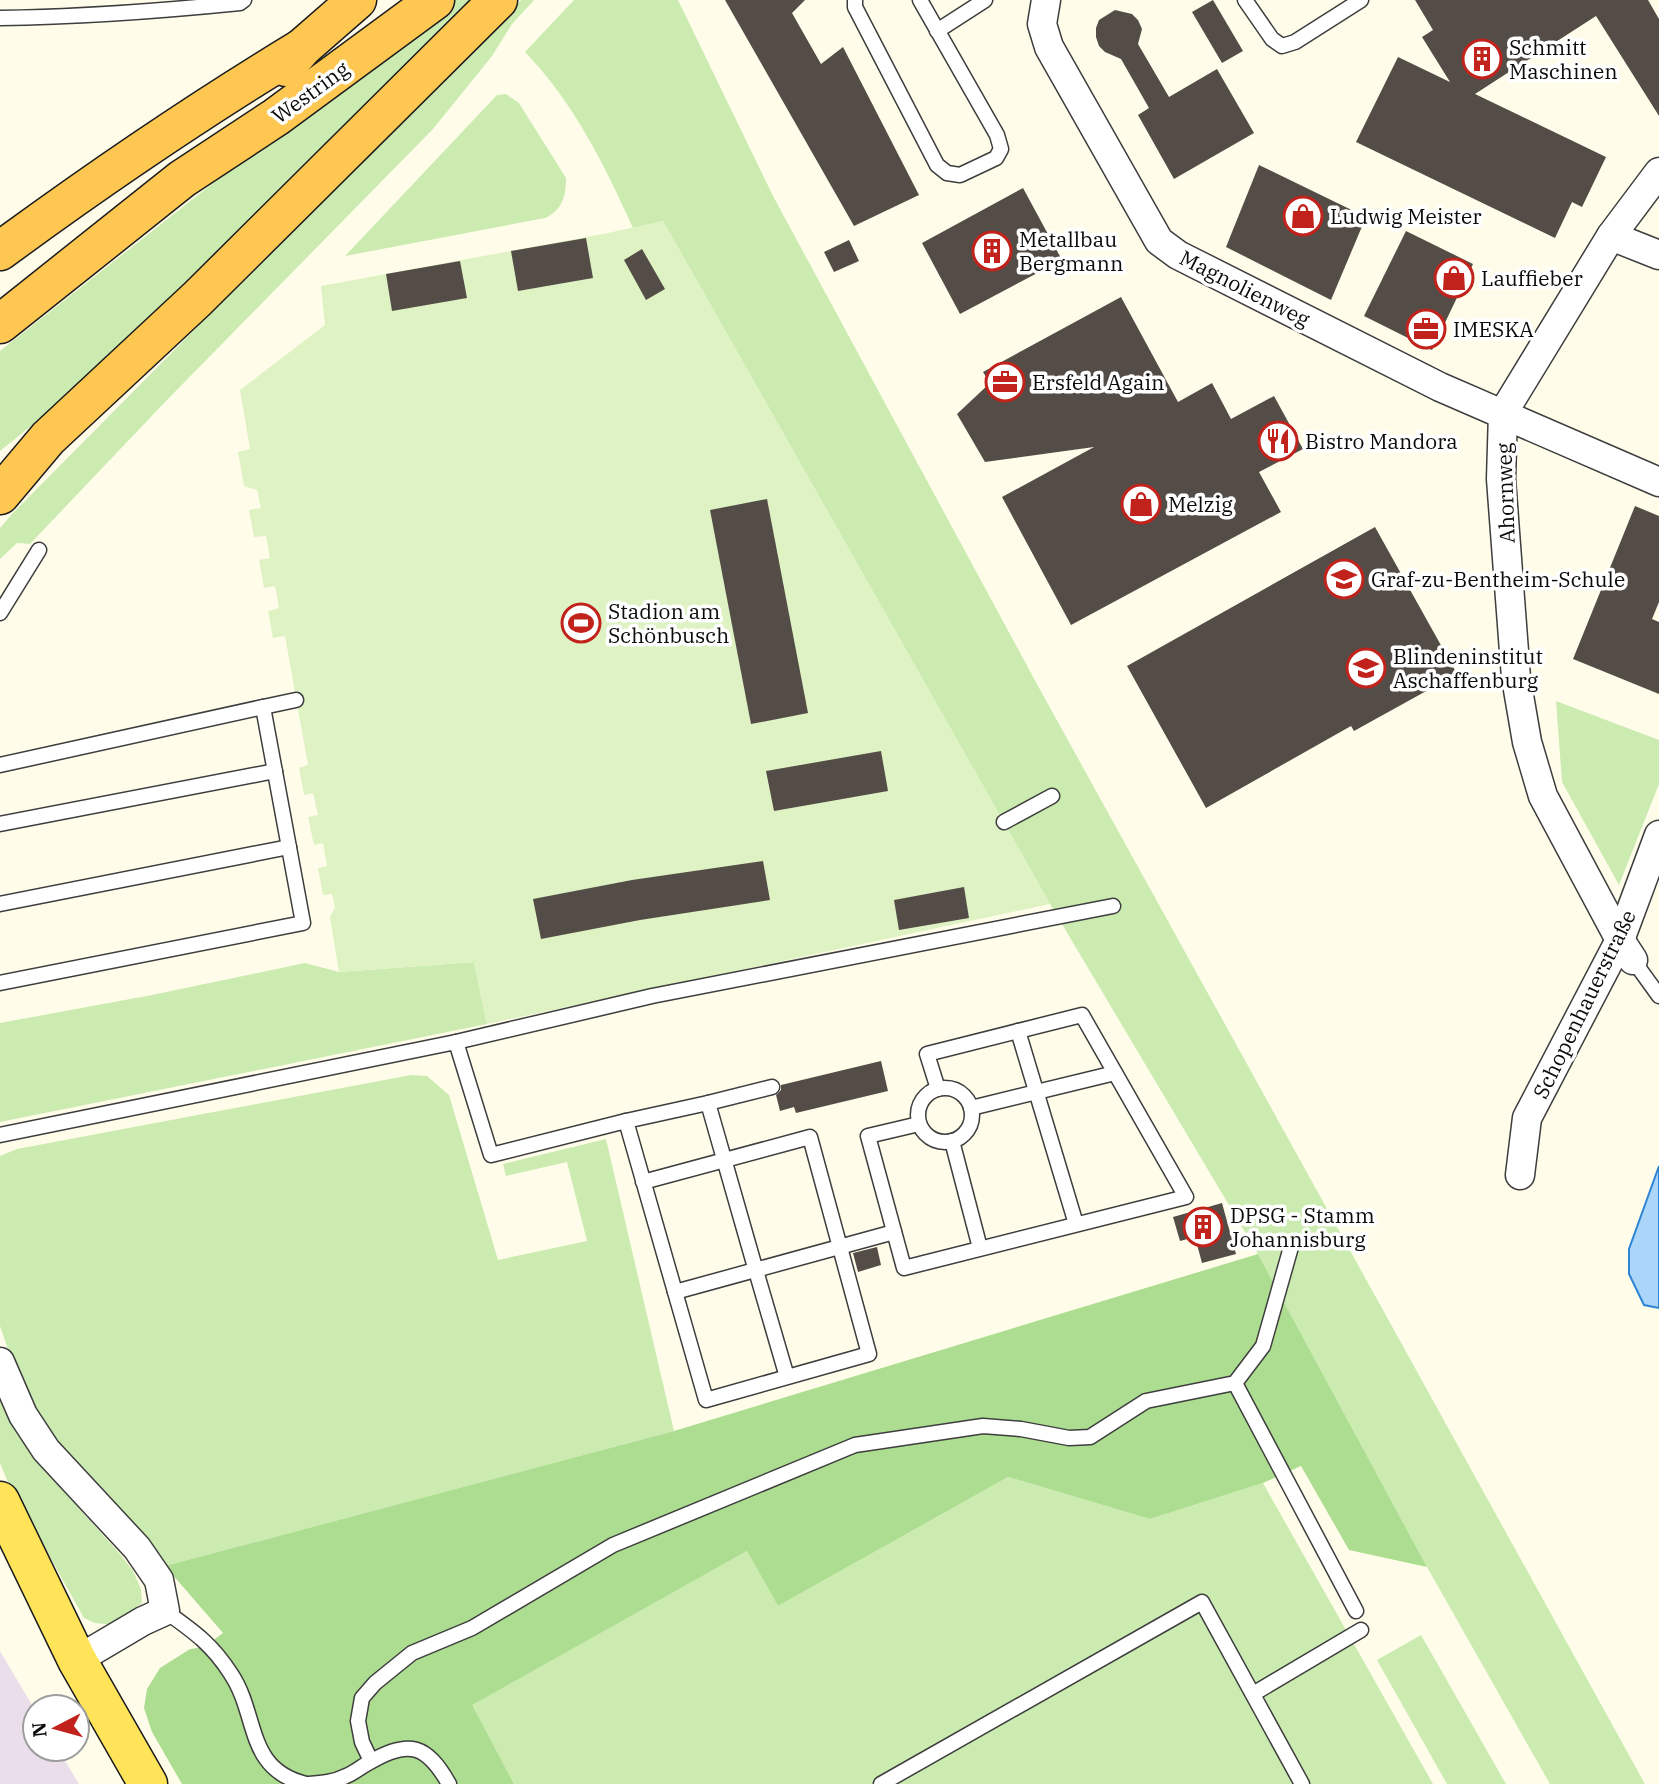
<svg xmlns="http://www.w3.org/2000/svg" width="1659" height="1784" viewBox="0 0 1659 1784" font-family="'IBM Plex Serif',serif">
<rect width="100%" height="100%" fill="#fffdea"/>
<polygon fill="#ebdeeb" points="0,1651 35,1710 35,1749 58,1749 79,1784 0,1784"/>
<g fill="#cbebb1">
<path d="M452,0H471C319,155 171,316 0,451V351L311,106Z"/>
<polygon points="521,0 534,0 512,24 492,56 433,129 166,401 30,544 17,543 0,559 0,528 12,514"/>
<path d="M574,0H678L773,196L1038,686L1645,1784H1550L1427,1567L1258,1254L1050,904L663,221L633,228C604,164 574,103 525,52Z"/>
<path d="M506,94L519,103L566,178C566,197 562,210 545,218L345,256L497,95Z"/>
<polygon points="1556,701 1659,740 1659,784 1619,885 1562,782"/>
<polygon points="474,962 487,1024 0,1122 0,1023 152,995 305,963 339,972"/>
<polygon points="411,1075 427,1076 449,1095 498,1260 587,1241 567,1162 506,1176 503,1164 606,1139 674,1431 165,1566 93,1490 37,1417 15,1370 0,1326 0,1156 17,1149"/>
<polygon points="0,1400 13,1425 37,1462 120,1554 133,1571 141,1589 142,1603 114,1625 95,1623 84,1618 7,1480 0,1463"/>
<polygon points="1008,1477 1150,1519 1263,1483 1433,1784 514,1784 471,1705 747,1551 778,1606"/>
<polygon points="1421,1635 1506,1784 1447,1784 1377,1660"/>
</g>
<polygon fill="#acdd90" points="1258,1254 1427,1567 1349,1550 1301,1466 1263,1483 1150,1519 1008,1477 778,1606 747,1551 472,1705 514,1784 182,1784 152,1732 144,1708 147,1689 160,1668 190,1649 204,1647 223,1633 165,1566 674,1431"/>
<polygon fill="#def2c4" points="663,221 1050,904 487,1024 474,962 339,972 330,917 335,907 332,894 323,895 318,868 327,866 323,843 314,845 308,817 318,815 313,793 304,795 299,768 308,765 285,636 273,638 268,611 279,608 275,586 264,588 259,560 270,558 266,536 254,537 249,510 261,508 257,490 244,486 238,452 250,449 240,390 325,325 321,286 603,234"/>
<polygon fill="#abd6fa" stroke="#2e85d5" stroke-width="2" points="1659,1166 1659,1308 1644,1305 1629,1274 1629,1249"/>
<g fill="#544d47">
<polygon points="725,0 805,0 792,13 821,64 843,47 919,195 854,226"/>
<polygon points="1213,0 1243,51 1222,63 1192,12"/>
<polygon points="1415,0 1648,0 1659,19 1659,116 1596,16 1475,94 1606,157 1582,207 1572,202 1555,238 1356,142 1398,57 1450,82 1422,37 1433,30"/>
<polygon points="1115,10 1132,14 1138,20 1142,29 1138,44 1169,97 1217,69 1254,133 1174,179 1138,115 1149,108 1121,59 1105,52 1099,46 1096,37 1096,28 1099,20"/>
<polygon points="1259,165 1366,217 1331,300 1226,247"/>
<polygon points="1023,188 1062,260 960,314 922,243"/>
<polygon points="1406,231 1473,264 1432,350 1364,316"/>
<polygon points="586,238 593,278 518,291 511,251"/>
<polygon points="849,240 859,261 834,272 824,252"/>
<polygon points="642,249 665,289 646,300 624,260"/>
<polygon points="460,261 467,298 392,311 386,274"/>
<polygon points="1121,297 1178,402 1212,383 1231,419 1274,396 1303,449 1259,472 1281,512 1071,625 1002,497 1094,447 985,462 957,414 990,383 983,372"/>
<polygon points="767,499 808,713 751,724 710,510"/>
<polygon points="1635,506 1659,516 1659,602 1652,619 1659,622 1659,694 1573,659"/>
<polygon points="1375,527 1457,674 1354,731 1351,726 1206,808 1127,666"/>
<polygon points="881,751 888,791 774,811 766,771"/>
<polygon points="763,861 770,900 640,920 541,939 533,899 632,880"/>
<polygon points="964,887 969,918 899,930 894,900"/>
<polygon points="881,1061 888,1091 796,1113 794,1107 780,1111 776,1095 781,1090 781,1085"/>
<polygon points="1222,1203 1236,1254 1202,1263 1195,1237 1180,1241 1173,1217"/>
<polygon points="877,1247 881,1265 858,1272 853,1253"/>
</g>
<g fill="none" stroke-linecap="round" stroke-linejoin="round">
<defs>
<g id="service">
<polyline points="855,0 855,7 937,165 947,173 960,175 996,158 1001,149 997,135 920,0"/>
<polyline points="1245,0 1272,39 1282,46 1295,42 1361,0"/>
<path d="M0,18C80,17 160,11 240,3L244,0"/>
<polyline points="937,31 985,0"/>
<polyline points="0,613 39,550"/>
<polyline points="263,707 296,700"/>
<polyline points="0,765 263,707 303,923 0,983"/>
<polyline points="1004,822 1052,796"/>
<polyline points="0,824 275,771"/>
<polyline points="0,904 289,847"/>
<polyline points="1633,960 1659,996"/>
<polyline points="1018,1031 1076,1224"/>
<polyline points="456,1042 652,996 1113,906"/>
<circle cx="945" cy="1115" r="27"/>
<polyline points="708,1103 772,1087"/>
<polyline points="971,1108 1115,1073"/>
<polyline points="919,1124 868,1136 904,1268 1186,1197 1082,1015 927,1054 938,1089"/>
<polyline points="0,1135 456,1042 491,1155 626,1121"/>
<polyline points="952,1141 980,1248"/>
<path d="M643,1182L810,1137L869,1354L706,1400L626,1121L708,1103C734,1194 760,1286 787,1377"/>
<polyline points="675,1292 894,1232"/>
<polyline points="1235,1383 1356,1611"/>
<path d="M165,1611C193,1631 212,1644 231,1674C259,1716 245,1769 306,1784"/>
<polyline points="1253,1694 1361,1630"/>
<polyline points="371,1761 362,1742 358,1721 362,1698 375,1683 412,1653 472,1628 613,1545 855,1445 983,1426 1021,1429 1069,1438 1090,1437 1146,1401 1235,1383 1263,1346 1291,1247"/>
<path d="M309,1784C322,1783 334,1782 346,1776C354,1773 362,1766 370,1762C409,1739 427,1745 449,1784"/>
<polyline points="881,1784 1202,1602 1302,1784"/>
</g>
<g id="minor">
<polyline points="1046,0 1042,24 1049,47 1159,241 1178,255 1440,387 1659,482"/>
<polyline points="1611,236 1659,255"/>
<polyline points="1633,960 1620,940 1543,796 1527,742 1516,678 1501,479 1503,413 1611,236 1659,172"/>
<polyline points="1520,1175 1527,1118 1620,940 1659,835"/>
<polyline points="0,1362 23,1415 46,1450 137,1548 159,1580 165,1611 143,1621 77,1660"/>
</g>
<polyline id="primary" points="0,1501 77,1660 148,1784"/>
<g id="trunk">
<polyline points="286,67 302,48 357,0"/>
<path d="M0,251C98,179 198,111 302,48"/>
<polyline points="0,324 182,179 276,117 435,0"/>
<polyline points="0,495 48,438 197,299 498,0"/>
</g>
</defs>
<use href="#service" stroke="#3e3e3e" stroke-width="17"/>
<use href="#minor" stroke="#3e3e3e" stroke-width="31"/>
<use href="#primary" stroke="#1c1c1c" stroke-width="41"/>
<use href="#trunk" stroke="#1c1c1c" stroke-width="41"/>
<use href="#service" stroke="#fff" stroke-width="14"/>
<use href="#minor" stroke="#fff" stroke-width="28"/>
<use href="#primary" stroke="#ffe45a" stroke-width="38"/>
<use href="#trunk" stroke="#fec752" stroke-width="38"/>
</g>
<defs>
<symbol id="building-ring" viewBox="-11 -11 22 22"><circle r="9.5" fill="#fff" stroke="#c2221c" stroke-width="1.5"/><path d="M-4-6H4V6H1V3H-1V6H-4ZM-2.5-4.3h1.7v1.8h-1.7ZM.8-4.3h1.7v1.8H.8ZM-2.5-1h1.7V.8h-1.7ZM.8-1h1.7V.8H.8Z" fill="#c2221c"/></symbol>
<symbol id="shop-ring" viewBox="-11 -11 22 22"><circle r="9.5" fill="#fff" stroke="#c2221c" stroke-width="1.5"/><path d="M-5-2.5h2.3a2.7 3.5 0 0 1 5.4 0H5L5.5 6h-11ZM-1.5-2.5h3a1.5 2.3 0 0 0-3 0Z" fill="#c2221c"/></symbol>
<symbol id="office-ring" viewBox="-11 -11 22 22"><circle r="9.5" fill="#fff" stroke="#c2221c" stroke-width="1.5"/><path d="M-6-3h4V-5.5h4V-3h4V5H-6ZM-1-4.5V-3h2v-1.5ZM-6 0V1H6V0Z" fill="#c2221c"/></symbol>
<symbol id="restaurant-ring" viewBox="-11 -11 22 22"><circle r="9.5" fill="#fff" stroke="#c2221c" stroke-width="1.5"/><path d="M-5-6h1v4h1v-4h1v4h1v-4h1v5L-1.5 .5V6h-2V.5L-5-1ZM5-6V6H3V1.5H1.5Q1.5-4 5-6Z" fill="#c2221c"/></symbol>
<symbol id="school-ring" viewBox="-11 -11 22 22"><circle r="9.5" fill="#fff" stroke="#c2221c" stroke-width="1.5"/><path d="M0-5L7-2L0 1L-7-2ZM-4 1L0 2.5L4 1V4Q0 6-4 4Z" fill="#c2221c"/></symbol>
<symbol id="stadium-ring" viewBox="-11 -11 22 22"><circle r="9.5" fill="#fff" stroke="#c2221c" stroke-width="1.5"/><path d="M0-5a6.5 5 0 1 0 0 10a6.5 5 0 1 0 0-10ZM-3.5-1.8h7v3.6h-7Z" fill="#c2221c"/></symbol>
</defs>
<g fill-rule="evenodd">
<use href="#building-ring" x="1460" y="37" width="44" height="44"/>
<use href="#shop-ring" x="1281" y="194" width="44" height="44"/>
<use href="#building-ring" x="970" y="229" width="44" height="44"/>
<use href="#shop-ring" x="1432" y="256" width="44" height="44"/>
<use href="#office-ring" x="1404" y="307" width="44" height="44"/>
<use href="#office-ring" x="983" y="360" width="44" height="44"/>
<use href="#restaurant-ring" x="1256" y="419" width="44" height="44"/>
<use href="#shop-ring" x="1119" y="482" width="44" height="44"/>
<use href="#school-ring" x="1322" y="557" width="44" height="44"/>
<use href="#stadium-ring" x="559" y="601" width="44" height="44"/>
<use href="#school-ring" x="1344" y="646" width="44" height="44"/>
<use href="#building-ring" x="1181" y="1205" width="44" height="44"/>
</g>
<g text-anchor="middle" dominant-baseline="central" stroke-width="7" stroke-linejoin="round" paint-order="stroke">
<g font-size="21" fill="#0b0b0b" stroke="#fff" text-anchor="start">
<text x="1509" y="47">Schmitt<tspan x="1509" dy="24">Maschinen</tspan></text>
<text x="1330" y="216">Ludwig Meister</text>
<text x="1019" y="239">Metallbau<tspan x="1019" dy="24">Bergmann</tspan></text>
<text x="1481" y="278">Lauffieber</text>
<text x="1453" y="329">IMESKA</text>
<text x="1032" y="382">Ersfeld Again</text>
<text x="1305" y="441">Bistro Mandora</text>
<text x="1168" y="504">Melzig</text>
<text x="1371" y="579">Graf-zu-Bentheim-Schule</text>
<text x="608" y="611">Stadion am<tspan x="608" dy="24">Schönbusch</tspan></text>
<text x="1393" y="656">Blindeninstitut<tspan x="1393" dy="24">Aschaffenburg</tspan></text>
<text x="1230" y="1215">DPSG - Stamm<tspan x="1230" dy="24">Johannisburg</tspan></text>
</g>
<g font-size="21" fill="#0b0b0b" stroke="#fff">
<text transform="translate(310 92) rotate(-36)">Westring</text>
<text transform="translate(1245 288) rotate(27)">Magnolienweg</text>
<text transform="translate(1505 493) rotate(-92)">Ahornweg</text>
<text transform="translate(1584 1004) rotate(-64)">Schopenhauerstraße</text>
</g>
</g>
<g transform="translate(56 1728) rotate(264)"><circle r="33" fill="#ffffff" stroke="#9d9d9d" stroke-width="2"/>
<path d="M0-5L12 26L0 18L-12 26Z" fill="#c2221c"/>
<text y="-10" font-size="19" font-weight="bold" text-anchor="middle" fill="#0b0b0b">N</text>
</g>
</svg>
